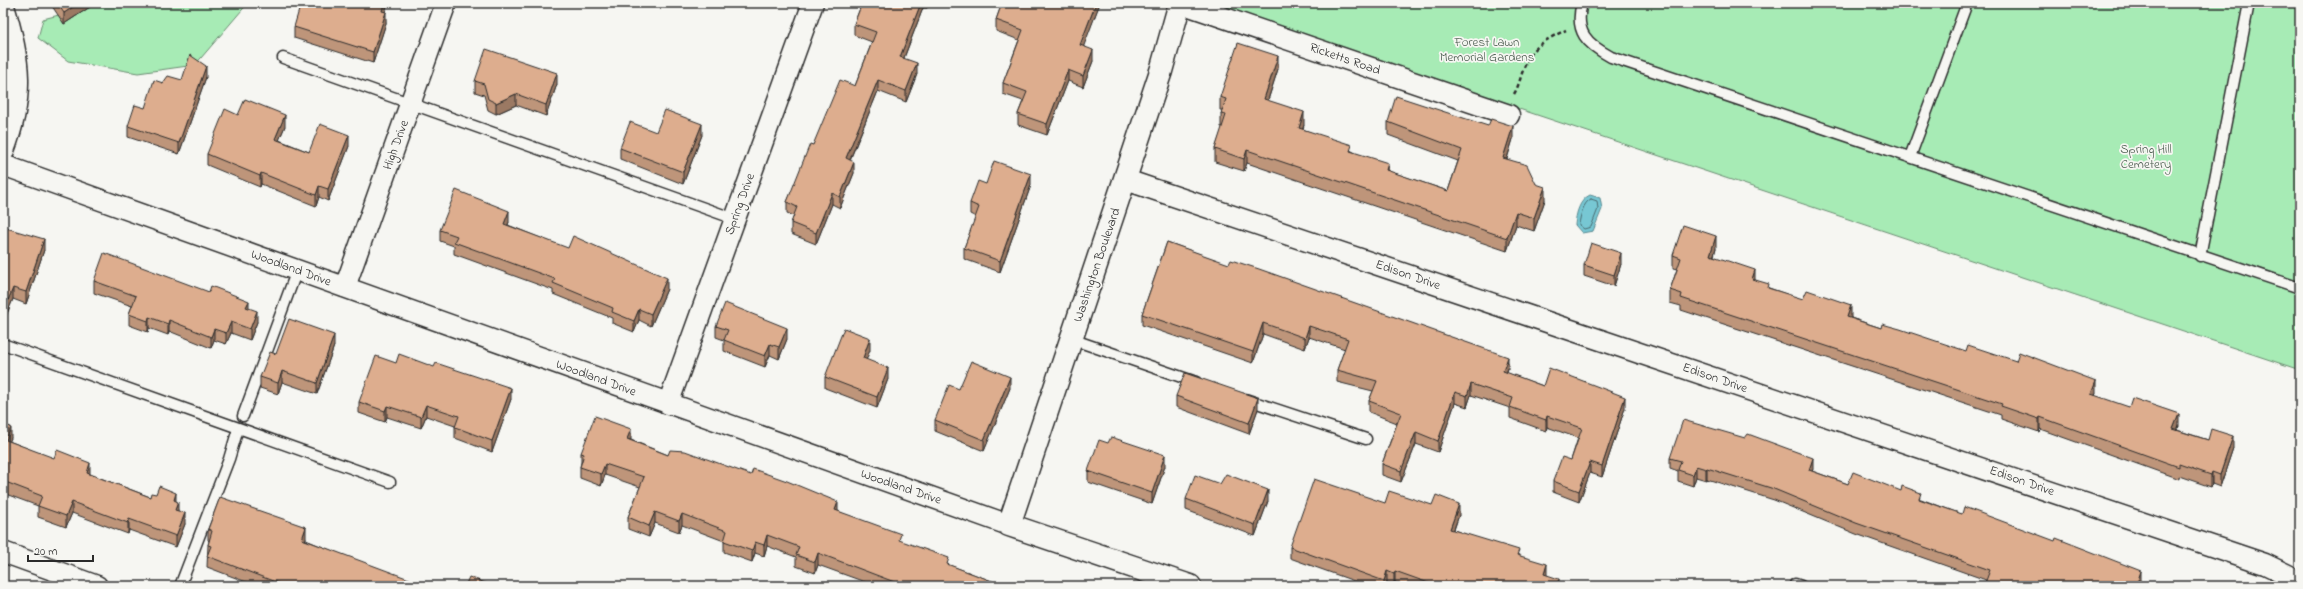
<svg xmlns="http://www.w3.org/2000/svg" width="2303" height="589" viewBox="0 0 2303 589" font-family="'Indie Flower',sans-serif">
<rect width="100%" height="100%" fill="#f6f6f2"/>
<filter id="ink" filterUnits="userSpaceOnUse"><feTurbulence type="fractalNoise" baseFrequency=".025" numOctaves="2"/><feDisplacementMap in="SourceGraphic" scale="8" xChannelSelector="R" yChannelSelector="G"/><feConvolveMatrix kernelMatrix="1 2 1 2 8 2 1 2 1" color-interpolation-filters="sRGB"/></filter>
<g filter="url(#ink)">
<g fill="#a7ebb5" stroke="#698b70">
<polygon points="87,3 248,3 195,65 138,73 68,61 38,38 43,19 83,9"/>
<polygon points="1202,3 2300,3 2300,370"/>
</g>
<path fill="#77c7d3" stroke="#598990" d="M1590,195L1600,198L1602,209L1593,231L1582,233L1575,225C1576,214 1579,200 1590,195Z"/>
<g fill="none" stroke-linecap="round" stroke-linejoin="round">
<path stroke="#49696e" stroke-width="1" d="M1591,199L1597,201L1598,209L1591,227L1584,229L1579,225C1580,217 1583,202 1591,199Z"/>
<defs>
<g id="service">
<path d="M1582,3C1574,32 1587,44 1611,57L2300,288"/>
<polyline points="283,58 735,219"/>
<polyline points="1910,157 1967,3"/>
<polyline points="2200,256 2249,3"/>
<polyline points="1071,339 1196,382"/>
<polyline points="3,344 390,482"/>
<polyline points="1245,399 1366,439"/>
<polyline points="243,416 297,270"/>
<polyline points="1795,584 1801,586"/>
<polyline points="180,586 229,459 238,429"/>
</g>
<g id="minor">
<polyline points="1181,3 1509,115"/>
<path d="M3,153C25,97 21,60 3,3"/>
<polyline points="3,165 1009,525"/>
<polyline points="1126,180 2265,564 2288,575 2300,584"/>
<polyline points="345,287 446,3"/>
<polyline points="668,404 813,3"/>
<polyline points="3,552 97,586"/>
</g>
<polyline id="tertiary" points="1180,3 1161,71 1009,525 1190,586"/>
</defs>
<use href="#service" stroke="#2b2b2b" stroke-width="13"/>
<use href="#minor" stroke="#2b2b2b" stroke-width="23"/>
<use href="#tertiary" stroke="#2b2b2b" stroke-width="25"/>
<path stroke="#2b2b2b" stroke-width="2.5" stroke-dasharray="4 3" stroke-linecap="butt" d="M1514,94C1520,84 1521,73 1526,63C1534,45 1549,38 1566,30"/>
<use href="#service" stroke="#f6f6f2" stroke-width="10"/>
<use href="#minor" stroke="#f6f6f2" stroke-width="20"/>
<use href="#tertiary" stroke="#f6f6f2" stroke-width="22"/>
</g>
<g fill="#be957a" stroke="#2b2b2b">
<polygon points="50,3 96,3 64,24"/>
<polygon points="324,3 388,3 385,12 386,23 373,63 294,38 294,27"/>
<polygon points="862,3 929,3 927,8 923,8 904,58 917,74 906,102 878,91 850,160 854,173 840,208 832,204 816,244 791,234 791,223 794,216 787,213 787,202 813,145 855,86 872,42 854,35 854,24"/>
<polygon points="1002,3 1100,3 1083,46 1093,61 1083,87 1068,81 1047,135 1018,125 1018,114 1023,101 1003,94 1003,83 1019,40 996,31 996,20"/>
<polygon points="1278,69 1268,100 1304,125 1303,129 1352,151 1388,171 1448,191 1458,161 1388,135 1388,122 1513,139 1507,159 1536,184 1545,200 1534,231 1516,225 1507,251 1247,163 1244,171 1215,162 1215,149 1223,127 1221,127 1221,114 1222,110 1220,110 1220,97"/>
<polygon points="206,77 179,154 128,137 128,126 145,108 163,83"/>
<polygon points="475,81 557,84 546,116 516,105 496,114 488,110 484,95 475,92"/>
<polygon points="238,115 285,126 279,140 309,152 349,146 328,201 319,197 316,206 261,184 260,187 207,165 207,154"/>
<polygon points="656,132 702,135 683,184 620,159 620,148"/>
<polygon points="986,184 1031,185 1000,272 964,259 964,248 976,217 970,214 970,203"/>
<polygon points="509,222 508,225 667,289 651,326 639,320 634,332 612,323 612,318 553,294 553,290 454,254 454,246 440,241 440,230"/>
<polygon points="3,237 44,250 26,304 13,299 6,316 3,315"/>
<polygon points="1167,242 1508,368 1507,373 1543,386 1625,408 1602,477 1590,473 1579,502 1553,492 1553,481 1571,460 1578,438 1547,427 1546,431 1510,418 1510,408 1471,395 1467,407 1455,403 1438,452 1416,444 1401,482 1382,475 1382,464 1397,423 1369,412 1369,401 1373,391 1337,382 1337,370 1345,349 1309,337 1305,349 1263,334 1253,363 1142,325 1142,314"/>
<polygon points="1716,248 1714,256 1769,288 1851,317 1851,318 1881,328 2096,393 2095,396 2179,426 2177,430 2233,448 2220,487 2212,484 2211,487 2179,476 2179,479 2040,429 2039,432 2001,419 2001,415 1681,310 1681,306 1670,303 1670,290 1677,269 1673,268 1673,255"/>
<polygon points="1621,264 1614,286 1584,276 1584,265"/>
<polygon points="94,281 209,292 249,308 257,322 250,340 231,333 226,344 214,340 211,348 169,331 168,335 149,328 148,332 129,325 129,314 132,306 94,293"/>
<polygon points="716,326 787,339 779,359 770,355 765,367 724,351 724,340 716,337"/>
<polygon points="334,346 317,394 282,382 278,394 260,388 260,377 276,354"/>
<polygon points="870,350 866,359 888,379 877,408 825,388 825,377"/>
<polygon points="396,363 511,399 492,452 455,438 455,426 426,416 421,428 387,417 385,422 359,413 359,402"/>
<polygon points="1010,388 984,451 935,431 935,420 959,389"/>
<polygon points="1176,396 1258,409 1249,434 1176,407"/>
<polygon points="3,424 11,438 9,441 90,474 150,497 176,501 178,511 185,524 176,547 129,530 128,534 72,513 66,527 38,517 38,506 3,493"/>
<polygon points="631,440 668,455 838,511 949,565 1005,586 876,586 818,565 815,573 796,566 796,557 767,546 764,556 755,553 752,562 724,552 724,541 682,525 679,532 655,523 649,537 628,529 628,517 640,487 605,475 601,486 580,478 580,467 581,462 581,453"/>
<polygon points="1670,458 1813,469 1812,471 1848,484 1921,499 2141,582 2140,586 1984,586 1986,580 1856,534 1774,500 1707,479 1706,480 1696,477 1693,486 1678,481 1678,471 1670,468"/>
<polygon points="1165,466 1152,504 1088,482 1088,471"/>
<polygon points="1220,484 1268,501 1255,536 1186,510 1186,499"/>
<polygon points="1385,503 1459,515 1454,530 1519,555 1547,575 1559,586 1405,586 1395,582 1394,585 1387,582 1386,586 1368,586 1290,558 1290,547"/>
<polygon points="208,529 306,538 306,540 417,586 257,586 207,567 208,545 209,541 208,540"/>
</g>
<g fill="#9b7963" stroke="#2b2b2b">
<polygon points="79,3 96,3 64,24 64,13"/>
<polygon points="384,3 388,3 382,22 382,11"/>
<polygon points="921,3 923,3 923,8 900,68 900,57"/>
<polygon points="927,3 929,3 927,8"/>
<polygon points="1096,3 1100,3 1080,56 1080,45"/>
<polygon points="386,12 386,23 373,63 373,52"/>
<polygon points="1093,50 1093,61 1083,87 1083,76"/>
<polygon points="1278,56 1278,69 1264,112 1264,99"/>
<polygon points="917,63 917,74 906,102 906,91"/>
<polygon points="206,66 206,77 179,154 179,143"/>
<polygon points="1068,70 1068,81 1047,135 1047,124"/>
<polygon points="557,73 557,84 546,116 546,105"/>
<polygon points="878,80 878,91 846,169 846,158"/>
<polygon points="516,94 516,105 496,114 496,103"/>
<polygon points="1304,112 1304,125 1299,141 1299,128"/>
<polygon points="285,115 285,126 275,150 275,139"/>
<polygon points="702,124 702,135 683,184 683,172"/>
<polygon points="1513,126 1513,139 1503,171 1503,158"/>
<polygon points="349,135 349,146 328,201 328,189"/>
<polygon points="1247,150 1247,163 1244,171 1244,159"/>
<polygon points="854,162 854,173 840,208 840,197"/>
<polygon points="1388,163 1388,176 1386,170"/>
<polygon points="261,173 261,184 260,187 260,176"/>
<polygon points="1031,174 1031,185 1000,272 1000,261"/>
<polygon points="319,186 319,197 316,206 316,195"/>
<polygon points="1545,187 1545,200 1534,231 1534,218"/>
<polygon points="832,193 832,204 816,244 816,233"/>
<polygon points="509,211 509,222 504,235 504,224"/>
<polygon points="1516,212 1516,225 1507,251 1507,238"/>
<polygon points="1716,236 1716,248 1710,267 1710,255"/>
<polygon points="44,239 44,250 26,304 26,292"/>
<polygon points="1621,253 1621,264 1614,286 1614,275"/>
<polygon points="1755,270 1755,282 1752,279"/>
<polygon points="667,278 667,289 651,326 651,314"/>
<polygon points="13,288 13,299 6,316 6,305"/>
<polygon points="249,301 249,312 246,307"/>
<polygon points="1851,305 1851,317 1847,329 1847,317"/>
<polygon points="639,309 639,320 634,332 634,321"/>
<polygon points="257,311 257,322 250,340 250,329"/>
<polygon points="149,317 149,328 148,332 148,321"/>
<polygon points="169,320 169,331 168,335 168,324"/>
<polygon points="231,322 231,333 226,344 226,333"/>
<polygon points="1263,323 1263,334 1253,363 1253,352"/>
<polygon points="1309,326 1309,337 1305,349 1305,338"/>
<polygon points="787,328 787,339 779,359 779,347"/>
<polygon points="214,329 214,340 211,348 211,337"/>
<polygon points="334,335 334,346 317,394 317,383"/>
<polygon points="870,338 870,350 863,369 863,358"/>
<polygon points="770,344 770,355 765,367 765,356"/>
<polygon points="1508,357 1508,368 1503,382 1503,371"/>
<polygon points="888,368 888,379 877,408 877,397"/>
<polygon points="282,371 282,382 278,394 278,383"/>
<polygon points="1010,377 1010,388 984,451 984,440"/>
<polygon points="2096,381 2096,393 2091,407 2091,394"/>
<polygon points="1471,384 1471,395 1467,407 1467,396"/>
<polygon points="511,388 511,399 492,452 492,441"/>
<polygon points="1455,392 1455,403 1438,452 1438,441"/>
<polygon points="1625,397 1625,408 1602,477 1602,466"/>
<polygon points="1258,398 1258,409 1249,434 1249,423"/>
<polygon points="426,405 426,416 421,428 421,417"/>
<polygon points="387,406 387,417 385,422 385,411"/>
<polygon points="2179,414 2179,426 2173,441 2173,429"/>
<polygon points="1547,416 1547,427 1546,431 1546,420"/>
<polygon points="2040,417 2040,429 2039,432 2039,419"/>
<polygon points="11,427 11,438 6,451 6,440"/>
<polygon points="631,429 631,440 627,439"/>
<polygon points="1416,432 1416,444 1401,482 1401,471"/>
<polygon points="2233,436 2233,448 2220,487 2220,475"/>
<polygon points="1165,455 1165,466 1152,504 1152,493"/>
<polygon points="1813,458 1813,469 1809,481 1809,470"/>
<polygon points="1590,462 1590,473 1579,502 1579,491"/>
<polygon points="90,463 90,474 87,473"/>
<polygon points="605,464 605,475 601,486 601,474"/>
<polygon points="1696,466 1696,477 1693,486 1693,475"/>
<polygon points="1707,468 1707,479 1706,480 1706,469"/>
<polygon points="2212,472 2212,484 2211,487 2211,475"/>
<polygon points="1268,490 1268,501 1255,536 1255,525"/>
<polygon points="176,493 176,504 174,500"/>
<polygon points="72,502 72,513 66,527 66,516"/>
<polygon points="178,502 178,513 175,510"/>
<polygon points="838,502 838,513 835,510"/>
<polygon points="1459,504 1459,515 1450,540 1450,529"/>
<polygon points="655,512 655,523 649,537 649,526"/>
<polygon points="185,513 185,524 176,547 176,536"/>
<polygon points="682,514 682,525 679,532 679,521"/>
<polygon points="129,519 129,530 128,534 128,523"/>
<polygon points="306,527 306,538 302,550 302,539"/>
<polygon points="767,535 767,546 764,556 764,545"/>
<polygon points="755,542 755,553 752,562 752,551"/>
<polygon points="818,553 818,565 815,573 815,562"/>
<polygon points="1547,564 1547,576 1544,574"/>
<polygon points="1387,571 1387,582 1386,586 1384,586 1384,581"/>
<polygon points="1395,571 1395,582 1394,585 1394,574"/>
<polygon points="2141,571 2141,582 2140,586 2136,586"/>
<polygon points="1559,579 1559,586 1556,586"/>
</g>
<g fill="#ddad8e" stroke="#2b2b2b">
<polygon points="57,3 79,3 64,13"/>
<polygon points="301,3 321,3 324,4 324,3 384,3 382,11 386,12 373,52 294,27"/>
<polygon points="862,3 921,3 900,57 917,63 906,91 878,80 846,158 854,162 840,197 832,193 816,233 791,223 797,207 787,202 810,144 813,145 840,80 855,86 876,32 854,24"/>
<polygon points="1002,3 1096,3 1080,45 1093,50 1083,76 1068,70 1047,124 1018,114 1027,92 1003,83 1023,30 996,20"/>
<polygon points="1238,43 1278,56 1264,99 1304,112 1299,128 1352,145 1350,151 1388,163 1386,170 1448,191 1462,150 1388,122 1396,96 1488,126 1491,119 1513,126 1503,158 1527,165 1536,184 1545,187 1534,218 1516,212 1507,238 1247,150 1244,159 1215,149 1226,115 1221,114 1226,99 1220,97"/>
<polygon points="486,49 557,73 546,105 516,94 496,103 488,99 484,84 475,81"/>
<polygon points="190,55 206,66 179,143 128,126 135,105 145,108 154,80 163,83 168,76 182,80"/>
<polygon points="245,99 285,115 275,139 309,152 320,124 349,135 328,189 319,186 316,195 261,173 260,176 207,154 225,109 238,115"/>
<polygon points="665,110 702,124 683,172 620,148 630,122 656,132"/>
<polygon points="994,161 1031,174 1000,261 964,248 979,207 970,203 978,181 986,184"/>
<polygon points="456,190 509,211 504,224 568,248 573,236 667,278 651,314 639,309 634,321 612,312 613,308 553,283 555,279 454,242 457,236 440,230"/>
<polygon points="1683,225 1716,236 1710,255 1755,270 1752,279 1769,284 1768,288 1803,299 1807,290 1851,305 1847,317 1881,328 1882,324 1900,329 1966,351 1968,345 2016,361 2019,352 2096,381 2091,394 2129,407 2132,398 2179,414 2173,429 2208,440 2211,429 2233,436 2220,475 2212,472 2211,475 2179,464 2179,467 2040,417 2039,419 2001,406 2002,404 1681,298 1682,294 1670,290 1681,258 1673,255"/>
<polygon points="6,228 44,239 26,292 13,288 6,305 3,304 3,237"/>
<polygon points="1167,242 1229,264 1231,260 1259,269 1508,357 1503,371 1543,386 1549,368 1625,397 1602,466 1590,462 1579,491 1553,481 1562,457 1571,460 1582,428 1547,416 1546,420 1510,407 1513,398 1471,384 1467,396 1455,392 1438,441 1416,432 1401,471 1382,464 1401,413 1369,401 1377,381 1337,370 1348,339 1309,326 1305,338 1263,323 1253,352 1142,314"/>
<polygon points="1591,243 1621,253 1614,275 1584,265"/>
<polygon points="104,253 209,292 211,286 249,301 246,307 257,311 250,329 231,322 226,333 214,329 211,337 169,320 168,324 149,317 148,321 129,314 136,296 94,281"/>
<polygon points="725,303 787,328 779,347 770,344 765,356 724,340 728,330 716,326"/>
<polygon points="289,319 334,335 317,383 282,371 278,383 260,377 270,352 276,354"/>
<polygon points="844,328 870,338 863,358 888,368 877,397 825,377"/>
<polygon points="399,354 434,367 436,363 511,388 492,441 455,427 459,416 426,405 421,417 387,406 385,411 359,402 376,356 396,363"/>
<polygon points="971,361 1010,377 984,440 935,420 949,385 959,389"/>
<polygon points="1185,373 1258,398 1249,423 1176,396"/>
<polygon points="595,416 631,429 627,439 668,455 670,450 685,451 751,475 753,469 787,481 838,502 835,510 901,534 899,540 949,558 947,564 1005,586 905,586 818,553 815,562 796,555 799,547 767,535 764,545 755,542 752,551 724,541 727,531 682,514 679,521 655,512 649,526 628,517 644,477 605,464 601,474 580,467 584,454 581,453"/>
<polygon points="1683,420 1745,438 1748,434 1813,458 1809,470 1848,484 1853,472 1901,491 1902,486 1921,493 1919,499 1962,514 1964,507 2055,541 2056,538 2141,571 2136,586 1984,586 1990,570 1856,523 1774,489 1707,468 1706,469 1696,466 1693,475 1678,470 1681,461 1670,458"/>
<polygon points="3,424 11,427 6,440 54,458 57,450 90,463 87,473 150,497 151,493 156,494 159,486 176,493 174,500 178,502 175,510 185,513 176,536 129,519 128,523 72,502 66,516 38,506 42,496 3,481"/>
<polygon points="1111,437 1165,455 1152,493 1088,471 1099,440 1108,443"/>
<polygon points="1226,474 1268,490 1255,525 1186,499 1195,475 1220,484"/>
<polygon points="1314,479 1385,503 1389,491 1432,505 1436,495 1459,504 1450,529 1519,550 1517,555 1547,564 1544,574 1559,579 1556,586 1437,586 1395,571 1394,574 1387,571 1384,581 1290,547"/>
<polygon points="220,497 306,527 302,539 417,582 416,586 286,586 207,556 211,546 208,545 212,531 208,529"/>
<polygon points="469,577 494,586 465,586"/>
</g>
</g>
<g text-anchor="middle" dominant-baseline="central" stroke-width="3.5" stroke-linejoin="round" paint-order="stroke">
<g font-size="13" fill="#4a5b4e" stroke="#f6f6f2">
<text x="1487" y="42">Forest Lawn<tspan x="1487" dy="15">Memorial Gardens</tspan></text>
<text x="2146" y="149">Spring Hill<tspan x="2146" dy="15">Cemetery</tspan></text>
</g>
<g font-size="13" fill="#2b2b2b" stroke="#f6f6f2">
<text transform="translate(1345 59) rotate(19)">Ricketts Road</text>
<text transform="translate(396 145) rotate(-70)">High Drive</text>
<text transform="translate(740 204) rotate(-70)">Spring Drive</text>
<text transform="translate(1097 265) rotate(-71)">Washington Boulevard</text>
<text transform="translate(291 268) rotate(20)">Woodland Drive</text>
<text transform="translate(1408 275) rotate(19)">Edison Drive</text>
<text transform="translate(596 378) rotate(20)">Woodland Drive</text>
<text transform="translate(1715 378) rotate(19)">Edison Drive</text>
<text transform="translate(2022 481) rotate(19)">Edison Drive</text>
<text transform="translate(901 487) rotate(19)">Woodland Drive</text>
</g>
</g>
<rect width="2303" height="589" fill="none" stroke="#f6f6f2" stroke-width="16"/>
<rect x="8" y="8" width="2287" height="573" fill="none" stroke="#2b2b2b" stroke-width="1.5" filter="url(#ink)"/>
<path d="M28 555v6h65v-6" fill="none" stroke="#2b2b2b" stroke-width="2"/>
<text x="34" y="555" font-size="12" fill="#2b2b2b" stroke="#f6f6f2" stroke-width="3" paint-order="stroke">20 m</text>
</svg>
